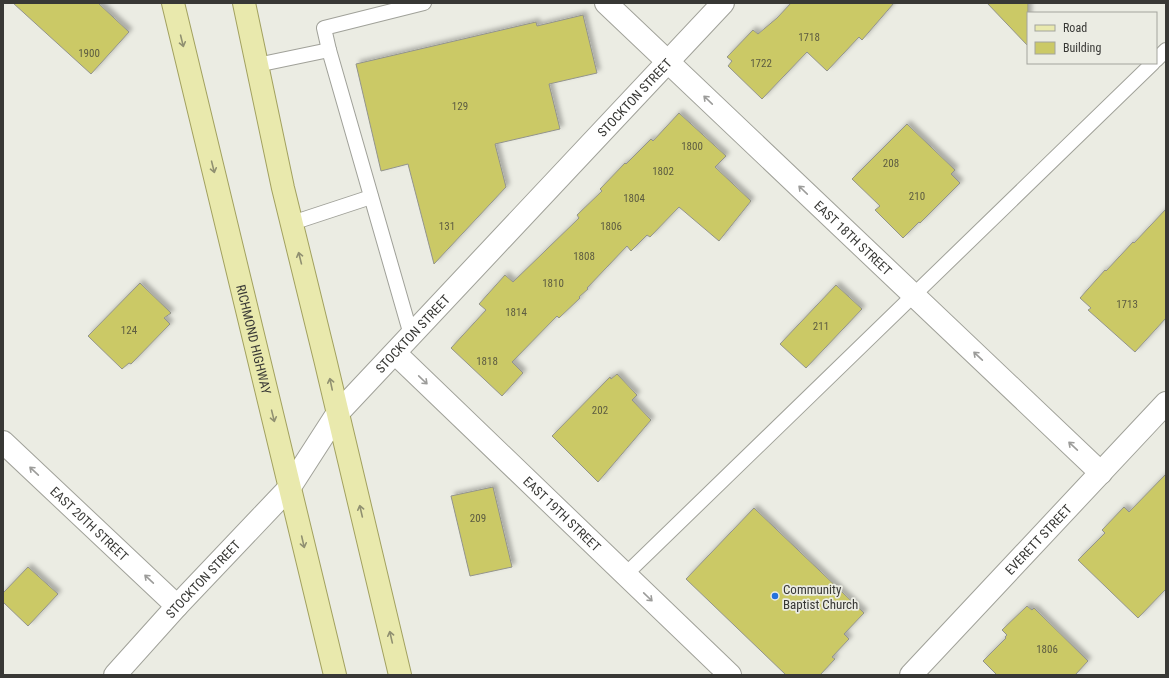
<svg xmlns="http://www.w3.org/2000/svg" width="1169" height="678" viewBox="0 0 1169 678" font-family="'Roboto Condensed',sans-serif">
<defs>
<filter id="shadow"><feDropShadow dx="3.5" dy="-3.5" stdDeviation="2" flood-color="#0004"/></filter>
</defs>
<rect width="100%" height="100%" fill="#ebece3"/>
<g fill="#cbc966" stroke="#93948c" filter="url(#shadow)">
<polygon points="13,3 98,3 129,32 91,74"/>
<polygon points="791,3 894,3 862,40 859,37 827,71 807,52 762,99 728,66 732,61 727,57 753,30 758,34 777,18"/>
<polygon points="987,3 1028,3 1028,46"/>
<polygon points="583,15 597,73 549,84 560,129 495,144 506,187 434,264 408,164 381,171 356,64 536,22 537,26"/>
<polygon points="679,113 726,156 715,167 751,201 719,241 679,207 650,237 647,235 631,251 627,246 587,288 588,289 579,297 580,298 559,318 557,316 512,362 523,373 502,396 451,348 486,310 479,304 505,275 513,282 579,218 577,215 602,191 600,189 625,163 626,164 651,139 653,141"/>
<polygon points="907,124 955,170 951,174 960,183 920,223 919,222 903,238 875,210 880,206 852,179"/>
<polygon points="1166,209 1166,318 1135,352 1088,310 1091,308 1080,298 1105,270 1106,271 1133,242 1134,243"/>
<polygon points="140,283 171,313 164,318 170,324 131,364 129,363 122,369 88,336"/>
<polygon points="836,285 862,309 806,368 780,344"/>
<polygon points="617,374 637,395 632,400 651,420 598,482 552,436 610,377 611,379"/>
<polygon points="1166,474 1166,589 1138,618 1078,560 1105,533 1102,530 1124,507 1129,512"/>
<polygon points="493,487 512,567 470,576 451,496"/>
<polygon points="754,508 864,613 844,634 849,639 832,657 835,659 820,675 786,675 686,579"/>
<polygon points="28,567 58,594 28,626 3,602 3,593"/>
<polygon points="1027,606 1032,610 1034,608 1088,661 1075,675 997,675 983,661 1006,638 1005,637 1007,635 1002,630"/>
</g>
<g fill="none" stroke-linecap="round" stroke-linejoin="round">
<defs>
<g id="lane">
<polyline points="1156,60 1166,50"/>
<polyline points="257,65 329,50"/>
<polyline points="292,223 371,197"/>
<polyline points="411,335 329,50 324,28 424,3"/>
<polyline points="625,575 1153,63"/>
</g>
<g id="street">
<path id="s1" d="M606,3L1101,473"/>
<path id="s2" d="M395,353L730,675"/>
<path id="s3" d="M3,442L177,606"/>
<path id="s4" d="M115,675L177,606L290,487L337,414L723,3"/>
<path id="s5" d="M911,675L1166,403"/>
</g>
<g id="primary">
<path id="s6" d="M173,3L335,675"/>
<polyline points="244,3 283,188 325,359 400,675"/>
</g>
</defs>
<use href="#lane" stroke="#a0a199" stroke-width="16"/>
<use href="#street" stroke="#a0a199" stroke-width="24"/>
<use href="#primary" stroke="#a2a15f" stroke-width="24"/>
<use href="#lane" stroke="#fff" stroke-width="14"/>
<use href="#street" stroke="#fff" stroke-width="22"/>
<use href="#primary" stroke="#e9e9ad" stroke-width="22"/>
</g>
<defs><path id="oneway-shaft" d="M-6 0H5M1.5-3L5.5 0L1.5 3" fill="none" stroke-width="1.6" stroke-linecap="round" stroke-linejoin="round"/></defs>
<g stroke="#909071">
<use href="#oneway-shaft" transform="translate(182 41) rotate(76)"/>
<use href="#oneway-shaft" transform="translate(213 167) rotate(76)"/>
<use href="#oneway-shaft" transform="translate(300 258) rotate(-104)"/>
<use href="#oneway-shaft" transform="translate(331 384) rotate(-102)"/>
<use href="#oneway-shaft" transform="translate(273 416) rotate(76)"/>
<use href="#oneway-shaft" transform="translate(361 511) rotate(-103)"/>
<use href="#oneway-shaft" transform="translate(303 542) rotate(77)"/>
<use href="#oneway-shaft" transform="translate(391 637) rotate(-103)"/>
</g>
<g stroke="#9c9c9a">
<use href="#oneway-shaft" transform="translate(708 100) rotate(-136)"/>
<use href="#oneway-shaft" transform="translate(803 190) rotate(-136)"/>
<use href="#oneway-shaft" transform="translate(978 356) rotate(-137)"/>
<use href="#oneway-shaft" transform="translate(423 380) rotate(44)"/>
<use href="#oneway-shaft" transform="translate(1073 446) rotate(-137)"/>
<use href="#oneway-shaft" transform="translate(34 471) rotate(-137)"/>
<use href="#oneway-shaft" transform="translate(149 579) rotate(-137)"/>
<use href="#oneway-shaft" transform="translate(648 597) rotate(44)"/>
</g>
<circle fill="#2572dd" stroke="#ebece3" stroke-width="1.5" cx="775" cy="596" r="4"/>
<g text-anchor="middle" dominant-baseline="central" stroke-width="3.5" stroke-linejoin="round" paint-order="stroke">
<g font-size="11" fill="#5d5c41">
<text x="809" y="37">1718</text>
<text x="89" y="53">1900</text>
<text x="761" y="63">1722</text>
<text x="460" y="106">129</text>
<text x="692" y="146">1800</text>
<text x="891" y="163">208</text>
<text x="663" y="171">1802</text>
<text x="917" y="196">210</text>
<text x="634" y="198">1804</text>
<text x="447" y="226">131</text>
<text x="611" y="226">1806</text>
<text x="584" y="256">1808</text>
<text x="553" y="283">1810</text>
<text x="1127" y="304">1713</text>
<text x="516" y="312">1814</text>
<text x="821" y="326">211</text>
<text x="129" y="330">124</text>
<text x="487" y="361">1818</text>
<text x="600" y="410">202</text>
<text x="478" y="518">209</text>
<text x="1047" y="649">1806</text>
</g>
<g font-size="13" fill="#383835" stroke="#ebece3">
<text stroke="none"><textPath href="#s4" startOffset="778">STOCKTON STREET</textPath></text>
<text stroke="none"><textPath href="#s1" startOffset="341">EAST 18TH STREET</textPath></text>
<text stroke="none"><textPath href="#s4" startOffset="454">STOCKTON STREET</textPath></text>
<text stroke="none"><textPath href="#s6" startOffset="346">RICHMOND HIGHWAY</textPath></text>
<text stroke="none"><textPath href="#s2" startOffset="232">EAST 19TH STREET</textPath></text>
<text stroke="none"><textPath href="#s3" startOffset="119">EAST 20TH STREET</textPath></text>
<text stroke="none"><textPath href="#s5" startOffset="186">EVERETT STREET</textPath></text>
<text stroke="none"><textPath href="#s4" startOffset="130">STOCKTON STREET</textPath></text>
</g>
<g font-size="13" fill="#383835" stroke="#ebece3" text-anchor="start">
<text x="783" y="589">Community<tspan x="783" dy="15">Baptist Church</tspan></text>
</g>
</g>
<rect width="1169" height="678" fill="none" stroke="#383835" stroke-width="8"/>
<rect x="1027" y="12" width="130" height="52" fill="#ebece3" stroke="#a3a49d"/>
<rect x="1035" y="25" width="20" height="6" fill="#e9e9ad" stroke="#a3a49d"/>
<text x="1063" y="32" font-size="12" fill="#383835">Road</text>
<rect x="1035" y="42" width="20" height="12" fill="#cbc966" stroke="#a3a49d"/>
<text x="1063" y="52" font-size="12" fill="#383835">Building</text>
</svg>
